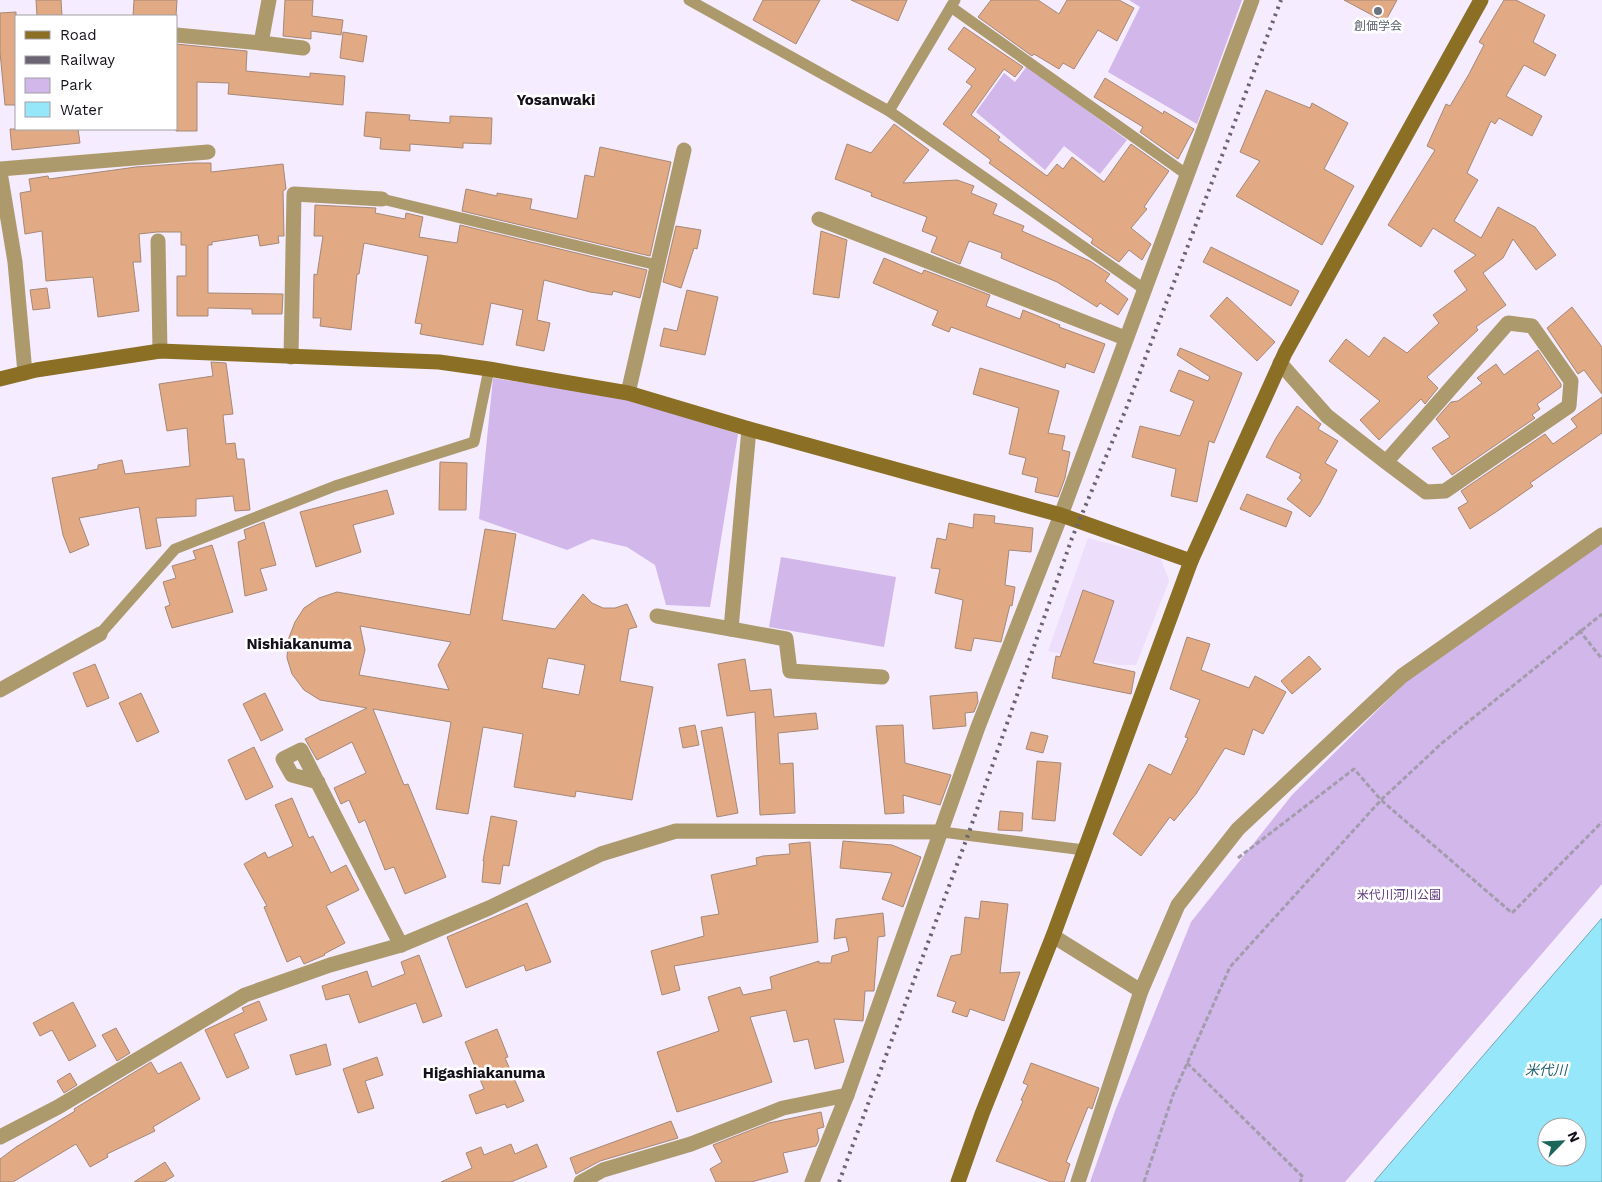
<svg xmlns="http://www.w3.org/2000/svg" width="1602" height="1182" viewBox="0 0 1602 1182" font-family="'Work Sans','Noto Sans JP',sans-serif">
<rect width="100%" height="100%" fill="#f5ecff"/>
<polygon fill="#eddefc" points="1088,538 1160,557 1169,581 1136,665 1119,665 1048,651"/>
<g fill="#d1b7ea">
<polygon points="1129,0 1242,0 1197,124 1108,72 1140,7"/>
<polygon points="1027,66 1127,140 1100,174 1064,146 1045,170 976,112 1004,73 1015,82"/>
<polygon points="493,378 628,399 738,434 710,607 666,605 655,565 627,547 592,539 567,550 479,519"/>
<polygon points="1602,539 1602,884 1345,1182 1090,1182 1115,1111 1191,922 1292,795 1410,678"/>
<polygon points="781,557 896,577 884,647 769,627"/>
</g>
<path fill="#97e7fb" stroke="#70a6b8" fill-rule="evenodd" d="M1602,918V1182H1374ZM1547,1127H1577V1157H1547Z"/>
<g fill="#e2a985" stroke="#a58876" fill-rule="evenodd">
<polygon points="36,0 61,0 62,16 37,16"/>
<polygon points="134,0 177,0 176,16 133,16"/>
<polygon points="285,0 313,0 312,16 343,20 341,35 311,31 311,39 283,36"/>
<polygon points="763,0 820,0 796,44 753,20"/>
<polygon points="851,0 907,0 898,21"/>
<polygon points="991,0 1038,0 1059,14 1067,0 1119,0 1134,8 1117,41 1098,30 1074,69 1063,63 1059,69 1034,54 1032,56 978,17"/>
<polygon points="1344,0 1397,0 1385,22"/>
<polygon points="1504,0 1516,0 1545,15 1533,42 1556,55 1545,76 1524,65 1506,96 1542,116 1532,136 1499,118 1495,124 1491,121 1467,173 1478,180 1454,221 1481,238 1498,207 1535,227 1556,255 1536,270 1513,239 1503,258 1483,273 1506,305 1476,327 1478,330 1427,377 1438,388 1425,404 1421,399 1379,440 1360,420 1380,401 1329,361 1346,339 1369,357 1384,337 1407,353 1439,323 1433,315 1467,290 1454,271 1476,255 1433,228 1421,247 1388,225 1435,150 1427,146 1446,104 1450,106 1469,74 1484,45 1479,42"/>
<polygon points="16,12 16,105 5,105 0,52 0,13"/>
<polygon points="964,27 1023,67 1015,77 1004,69 971,115 1000,137 998,140 1047,176 1057,164 1063,169 1072,157 1104,182 1131,144 1169,171 1144,207 1147,209 1131,228 1151,244 1142,260 1129,250 1119,262 1091,243 1093,239 989,163 991,160 943,124 972,86 966,82 976,69 948,49"/>
<polygon points="343,32 367,36 363,62 340,58"/>
<polygon points="176,44 247,51 246,71 310,77 310,73 345,76 343,105 228,94 229,83 197,82 197,131 176,131"/>
<polygon points="1105,78 1163,114 1164,111 1194,129 1178,159 1140,132 1143,127 1094,97"/>
<polygon points="1266,90 1310,108 1312,103 1348,123 1324,169 1354,186 1322,245 1236,196 1260,161 1240,152"/>
<polygon points="366,112 410,115 409,120 450,123 450,116 492,118 491,144 463,143 463,148 410,144 410,151 380,149 381,138 364,136"/>
<polygon points="894,124 929,150 903,183 957,180 974,186 971,193 997,204 993,214 1024,226 1022,231 1090,261 1110,274 1105,281 1128,299 1118,315 1100,303 1097,307 1057,282 1001,258 1002,253 969,241 960,264 931,252 937,237 922,231 927,217 871,196 872,193 835,179 847,144 871,153"/>
<polygon points="10,129 78,129 80,143 12,150"/>
<polygon points="600,147 671,162 650,256 462,211 466,189 497,196 497,193 532,199 530,209 577,219 585,175 594,177"/>
<polygon points="192,163 211,163 211,172 283,164 286,189 283,191 284,236 278,236 279,243 260,246 258,235 212,242 212,245 208,245 208,293 283,294 282,314 252,314 252,309 208,308 208,316 177,316 177,276 186,276 186,245 181,245 181,232 157,232 139,234 141,262 133,262 139,311 98,317 93,277 46,281 42,231 25,234 20,193 31,191 29,179 48,176 49,179 136,167"/>
<polygon points="315,205 376,208 375,213 405,219 406,213 423,217 419,237 457,243 460,225 647,270 640,298 613,291 612,295 590,292 544,280 537,320 550,323 544,351 516,345 523,310 491,303 483,345 420,334 422,324 415,323 428,256 364,243 359,274 357,274 351,330 320,326 321,318 313,318 314,274 317,275 323,236 314,236"/>
<polygon points="676,226 701,230 697,249 694,248 681,288 663,282"/>
<polygon points="821,231 847,240 839,298 813,294"/>
<polygon points="1211,247 1299,291 1291,306 1203,262"/>
<polygon points="884,258 922,274 924,270 990,295 986,306 1020,319 1023,310 1060,325 1059,327 1105,344 1094,373 1066,363 1065,368 951,327 949,332 932,325 938,311 873,283"/>
<polygon points="47,288 50,308 33,310 30,290"/>
<polygon points="687,290 718,297 705,355 660,346 664,328 677,331"/>
<polygon points="1227,297 1275,342 1257,361 1210,316"/>
<polygon points="1572,307 1602,347 1602,394 1584,370 1578,374 1547,328"/>
<polygon points="1180,348 1242,373 1214,443 1209,441 1197,502 1171,496 1176,469 1132,457 1140,426 1180,436 1194,401 1170,391 1179,370 1208,381 1210,377 1177,355"/>
<polygon points="1538,350 1561,384 1561,387 1537,404 1540,409 1532,415 1535,418 1452,475 1432,448 1450,437 1436,419 1451,402 1458,401 1482,383 1477,378 1496,364 1504,375"/>
<polygon points="211,362 226,363 233,414 223,415 226,444 235,443 237,459 244,459 250,510 235,511 233,496 196,499 196,516 156,518 161,546 146,549 139,507 79,518 89,545 70,553 63,535 52,478 98,469 98,465 122,460 125,474 190,466 187,428 167,431 159,384 213,376"/>
<polygon points="980,368 1059,391 1048,433 1065,436 1062,450 1070,452 1065,478 1058,497 1035,492 1038,478 1022,474 1026,458 1009,454 1019,408 973,394"/>
<polygon points="1602,397 1602,433 1530,483 1533,486 1496,512 1470,529 1458,508 1468,502 1461,491 1545,434 1553,444 1577,427 1571,419"/>
<polygon points="1297,406 1321,424 1318,429 1338,441 1325,463 1337,470 1320,503 1310,517 1287,499 1302,480 1299,478 1301,474 1266,457 1276,438"/>
<polygon points="440,462 467,463 466,510 439,510"/>
<polygon points="387,490 394,514 353,525 361,552 316,567 300,512"/>
<polygon points="1247,494 1292,512 1286,527 1240,509"/>
<polygon points="974,514 995,516 994,523 1033,528 1031,552 1009,550 1005,585 1015,587 1012,606 1010,605 1001,642 974,638 971,651 955,648 963,600 935,593 940,569 931,568 937,538 946,540 949,523 973,528"/>
<polygon points="264,522 276,565 260,569 267,590 245,596 238,542 246,539 244,530"/>
<path d="M485,529L516,534L502,620L555,629L583,594L592,603L603,608H615L627,604L637,627L629,629L620,681L653,687L632,800L576,791L575,797L514,787L523,734L483,727L468,814L436,809L451,722L373,709L404,785L408,784L446,877L405,894L394,867L385,870L365,820L359,823L349,800L341,804L334,788L366,773L352,742L317,760L305,739L367,708L320,700L304,690L292,674L287,658L288,640L295,622L304,608L319,598L337,592L470,615ZM360,626L451,642L438,665L449,690L359,675L365,650ZM548,658L585,665L579,695L542,688Z"/>
<polygon points="212,545 233,612 172,628 165,607 170,605 163,582 176,578 172,566 196,559 193,551"/>
<polygon points="1083,590 1114,601 1093,663 1135,672 1131,694 1052,678 1056,656 1060,657"/>
<polygon points="1187,637 1210,644 1201,670 1249,688 1255,676 1286,692 1263,734 1253,729 1244,755 1225,748 1196,794 1174,821 1170,817 1141,856 1113,834 1149,764 1171,775 1188,738 1185,737 1200,700 1170,689"/>
<polygon points="1309,656 1321,669 1292,694 1281,681"/>
<polygon points="745,659 750,691 771,689 774,717 816,713 818,729 778,733 780,764 793,763 795,813 760,815 755,712 727,716 718,664"/>
<polygon points="95,664 109,698 87,707 73,673"/>
<polygon points="977,692 978,702 974,712 965,713 966,726 933,729 930,696"/>
<polygon points="141,693 159,732 137,742 119,703"/>
<polygon points="265,693 283,730 261,741 243,704"/>
<polygon points="695,725 699,745 683,748 679,728"/>
<polygon points="903,725 905,763 951,775 940,805 903,795 904,813 885,814 876,726"/>
<polygon points="722,727 738,813 717,817 701,731"/>
<polygon points="1031,732 1048,736 1043,753 1026,749"/>
<polygon points="254,747 273,787 246,800 228,760"/>
<polygon points="1037,761 1061,763 1055,821 1032,819"/>
<polygon points="292,798 309,838 313,836 331,873 346,865 359,890 326,906 345,943 324,954 325,955 304,964 300,956 287,962 264,907 267,906 244,864 265,852 268,858 293,846 275,805"/>
<polygon points="1000,811 1023,813 1022,831 998,830"/>
<polygon points="491,816 517,821 509,866 503,865 500,884 482,882 484,861 483,861"/>
<polygon points="843,841 892,845 921,857 903,907 882,899 892,873 840,868"/>
<polygon points="810,842 818,942 674,966 680,990 662,995 651,951 704,936 701,917 719,914 711,875 757,865 756,858 763,856 790,854 789,844"/>
<polygon points="981,901 1008,904 1000,973 1020,972 1004,1021 970,1009 967,1017 952,1012 956,1002 937,996 951,956 961,954 965,917 979,919"/>
<polygon points="527,903 551,962 526,971 524,965 466,988 447,937"/>
<polygon points="883,913 885,936 878,937 874,991 865,991 863,1021 834,1019 844,1062 815,1069 808,1039 794,1042 786,1010 750,1017 772,1082 677,1112 657,1052 719,1031 708,997 740,987 743,995 772,989 770,977 819,961 819,963 831,963 832,956 849,951 846,937 834,939 836,919"/>
<polygon points="419,955 442,1016 423,1023 416,1003 359,1023 349,994 326,1000 322,986 367,971 372,987 405,974 401,962"/>
<polygon points="259,1001 267,1020 234,1034 249,1068 227,1078 205,1030 244,1012 242,1008"/>
<polygon points="73,1002 96,1046 69,1061 52,1030 40,1036 33,1023"/>
<polygon points="116,1028 130,1053 117,1061 102,1035"/>
<polygon points="497,1029 508,1057 505,1058 524,1101 507,1108 505,1104 476,1114 469,1095 484,1089 465,1042"/>
<polygon points="326,1044 331,1065 296,1075 290,1055"/>
<polygon points="377,1057 383,1075 365,1081 374,1108 358,1113 343,1069"/>
<polygon points="151,1062 158,1074 181,1062 200,1099 153,1127 155,1131 107,1154 108,1157 90,1167 76,1144 13,1182 0,1182 0,1159 16,1147 75,1111 74,1109"/>
<polygon points="1031,1063 1099,1088 1092,1109 1088,1107 1066,1162 1070,1164 1064,1182 1051,1182 996,1161 1023,1101 1021,1100 1028,1085 1023,1083"/>
<polygon points="70,1073 77,1085 64,1093 57,1081"/>
<polygon points="821,1112 824,1127 817,1129 819,1140 816,1146 783,1153 788,1172 751,1182 716,1182 710,1169 722,1162 713,1145 769,1123"/>
<polygon points="671,1121 678,1138 600,1161 576,1174 570,1158"/>
<polygon points="511,1144 515,1154 537,1144 547,1167 511,1182 441,1182 472,1168 466,1153 481,1147 484,1155"/>
<polygon points="165,1162 174,1176 164,1182 134,1182"/>
</g>
<g fill="none" stroke-linecap="round" stroke-linejoin="round">
<g stroke="#a39cac" stroke-width="3" stroke-dasharray="5 2.5" stroke-linecap="butt">
<polyline points="1579,630 1602,659"/>
<polyline points="1238,858 1354,769 1381,800 1442,743 1602,614"/>
<polyline points="1187,1063 1303,1177 1300,1182"/>
<polyline points="1144,1182 1173,1095 1230,967 1381,800 1512,913 1602,822"/>
</g>
<g stroke="#ac9a6d" stroke-width="11">
<polyline points="689,0 889,111 1144,289"/>
<polyline points="951,7 1186,174"/>
<polyline points="889,111 955,0"/>
<polyline points="382,199 657,265"/>
<polyline points="100,634 175,549 335,486 474,442 489,369"/>
<polyline points="942,832 1084,850"/>
</g>
<g stroke="#ac9a6d" stroke-width="15">
<polyline points="269,0 261,43 303,48"/>
<polyline points="176,35 261,43"/>
<polyline points="0,169 208,152"/>
<polyline points="0,172 15,262 25,373"/>
<polyline points="819,219 1125,338"/>
<polyline points="158,241 160,351"/>
<polyline points="291,357 294,194 382,199"/>
<polyline points="1280,363 1327,416 1386,462 1426,492 1445,491 1569,406 1571,381 1532,326 1508,323 1386,462"/>
<polyline points="628,393 684,150"/>
<polyline points="657,616 731,629 749,429"/>
<polyline points="731,629 786,639 790,671 882,677"/>
<polyline points="0,690 100,634"/>
<polyline points="318,782 292,775 283,759 301,750 401,945"/>
<polyline points="1053,936 1141,991"/>
<polyline points="0,1137 58,1107 245,995 330,965 401,945 489,908 601,854 676,831 942,832"/>
<polyline points="581,1182 603,1170 691,1144 783,1108 847,1095"/>
<polyline points="812,1182 847,1095 978,727 1061,515 1252,0"/>
<polyline points="1078,1182 1141,991 1178,905 1238,829 1402,676 1602,535"/>
</g>
<g stroke="#8a6f24" stroke-width="15">
<polyline points="0,379 36,370 160,351 439,362 489,369 628,393 749,429 1061,515 1191,561"/>
<polyline points="958,1182 982,1114 1053,936 1191,561 1285,353 1481,0"/>
</g>
<polyline stroke="#6a6371" stroke-width="4" stroke-dasharray="2.5 5" stroke-linecap="butt" points="839,1182 968,835 1072,538 1126,409 1281,0"/>
</g>
<circle fill="#6b7280" stroke="#fff" stroke-width="2" cx="1378" cy="11" r="5"/>
<g text-anchor="middle" dominant-baseline="central" stroke-width="5" stroke-linejoin="round" paint-order="stroke">
<g font-size="12" fill="#5b616d" stroke="#fff">
<text x="1378" y="26">創価学会</text>
</g>
<g font-size="12" fill="#5e397c" stroke="#fff">
<text x="1399" y="895">米代川河川公園</text>
</g>
<g font-size="14" font-style="italic" fill="#1e5f6d" stroke="#fff">
<text x="1546" y="1070">米代川</text>
</g>
<g font-size="15" font-weight="bold" fill="#15101a" stroke="#fff">
<text x="556" y="100">Yosanwaki</text>
<text x="299" y="644">Nishiakanuma</text>
<text x="484" y="1073">Higashiakanuma</text>
</g>
</g>
<rect x="15" y="15" width="162" height="115" fill="#ffffff" stroke="#a19fa3"/>
<rect x="25" y="31" width="25" height="8" fill="#8a6f24" stroke="#a19fa3"/>
<text x="60" y="40" font-size="15" fill="#15101a">Road</text>
<rect x="25" y="56" width="25" height="8" fill="#6a6371" stroke="#a19fa3"/>
<text x="60" y="65" font-size="15" fill="#15101a">Railway</text>
<rect x="25" y="78" width="25" height="15" fill="#d1b7ea" stroke="#a19fa3"/>
<text x="60" y="90" font-size="15" fill="#15101a">Park</text>
<rect x="25" y="102" width="25" height="15" fill="#97e7fb" stroke="#a19fa3"/>
<text x="60" y="115" font-size="15" fill="#15101a">Water</text>
<g transform="translate(1562 1142) rotate(66)"><circle r="24" fill="#ffffff" stroke="#a19fa3"/>
<path d="M0-4L9 19L0 12L-9 19Z" fill="#1b655b"/>
<text y="-8" font-size="14" font-weight="bold" text-anchor="middle" fill="#15101a">N</text>
</g>
</svg>
